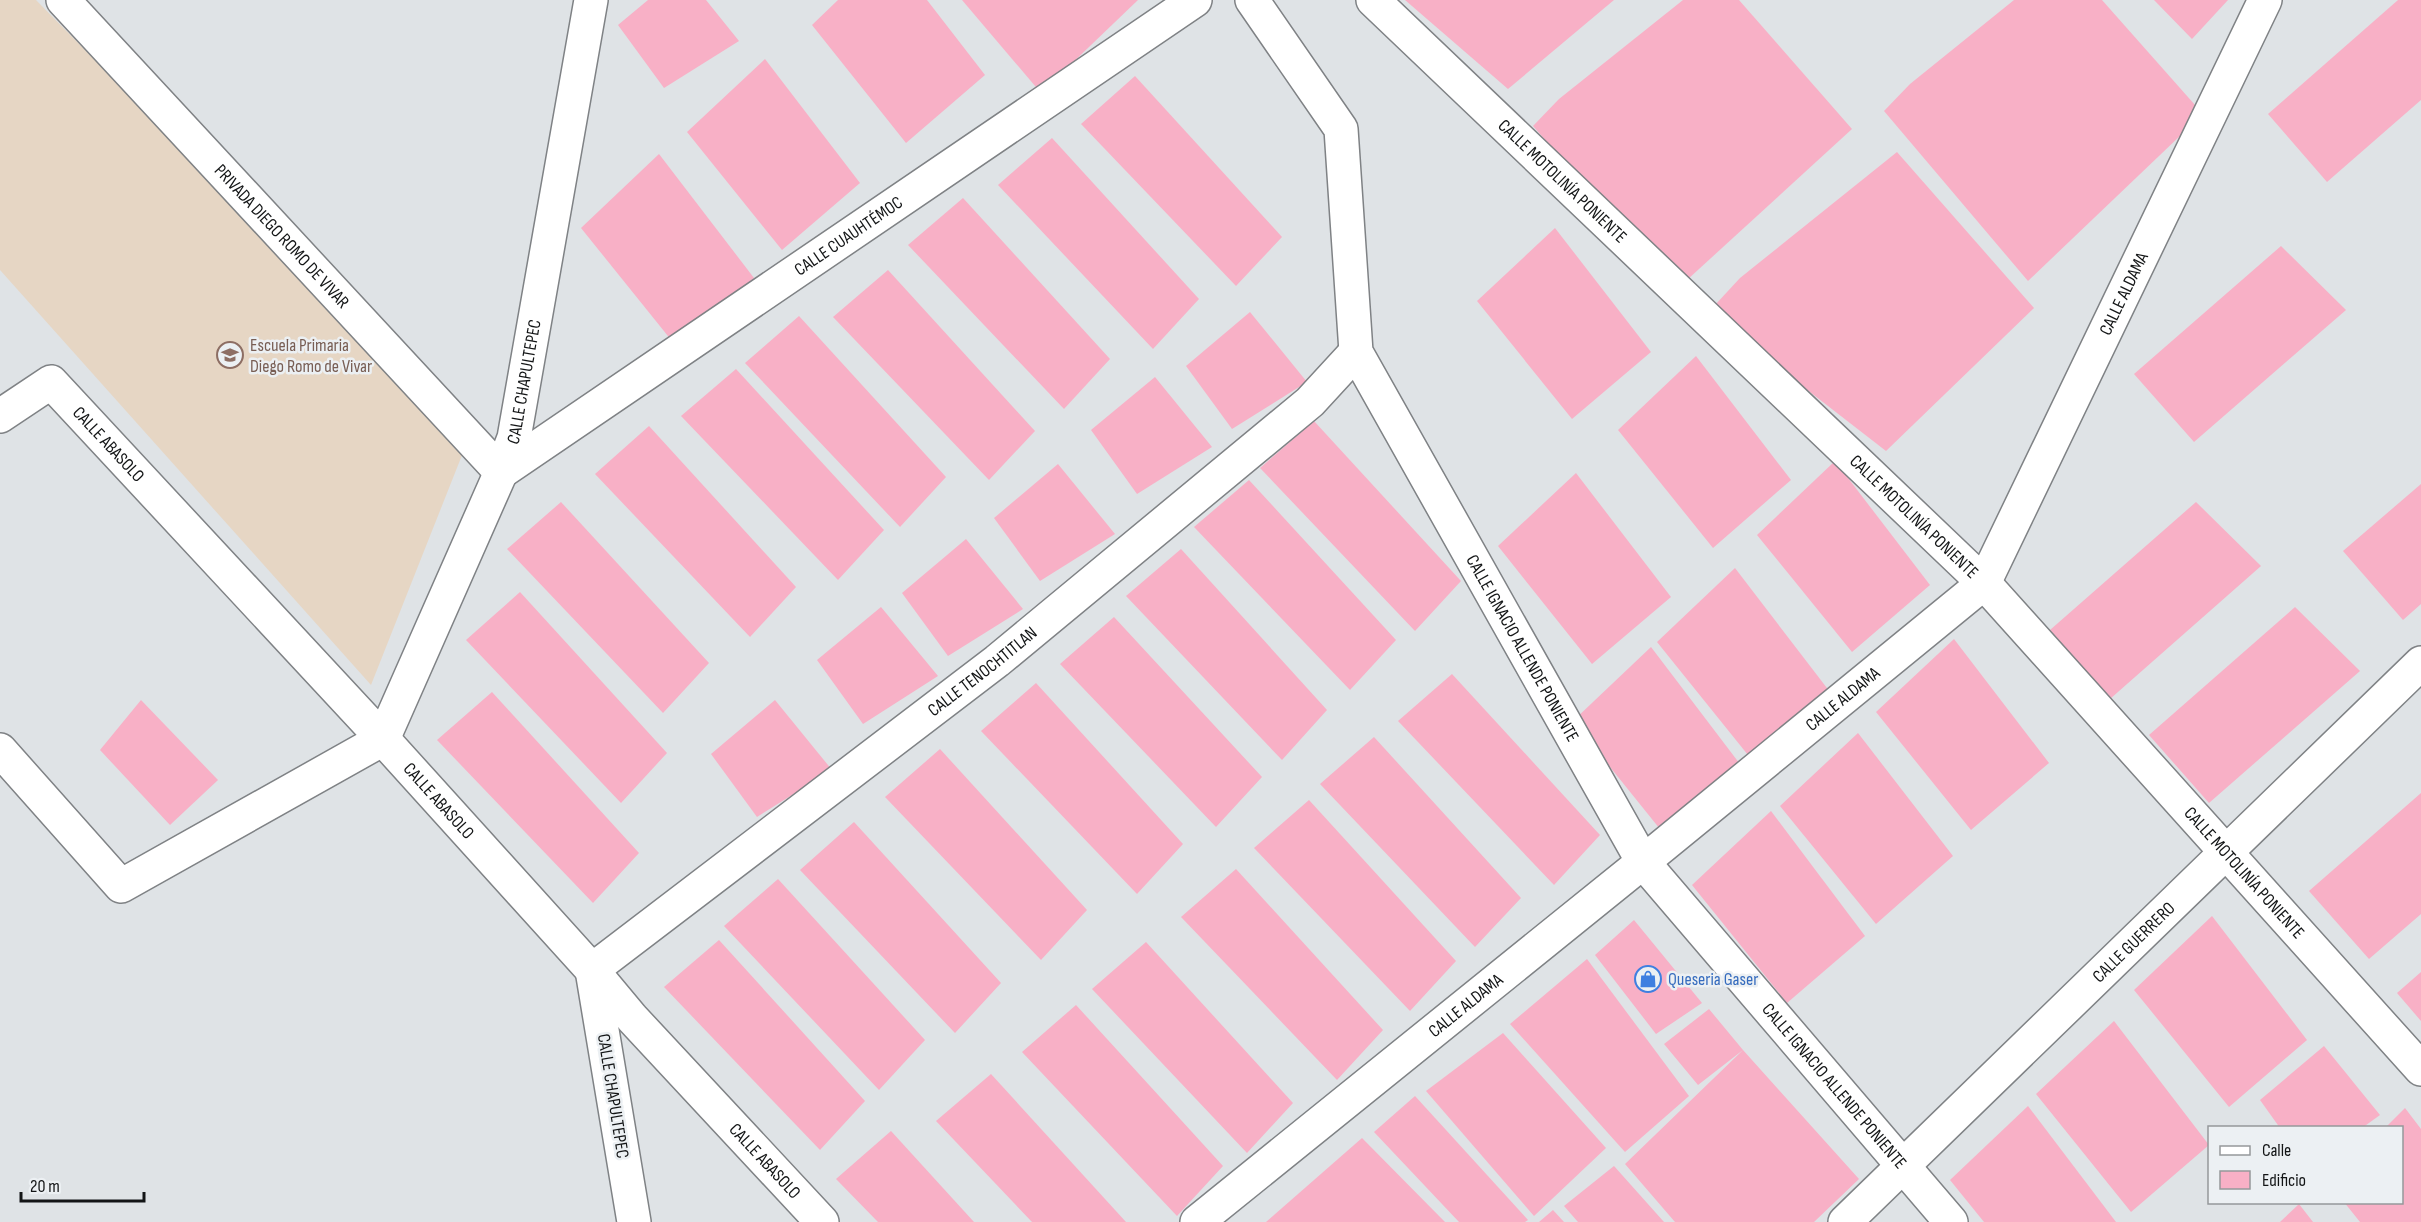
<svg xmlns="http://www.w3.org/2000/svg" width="2421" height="1222" viewBox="0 0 2421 1222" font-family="'Sofia Sans Condensed',sans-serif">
<rect width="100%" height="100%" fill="#dfe3e6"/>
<polygon fill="#e6d6c4" points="0,0 36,0 468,440 371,685 0,270"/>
<g fill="#f8b0c6">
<polygon points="648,0 706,0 739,41 664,88 618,25"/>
<polygon points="838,0 927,0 985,75 906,143 812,25"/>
<polygon points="962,0 1138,0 1041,93"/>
<polygon points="1405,0 1614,0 1508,89"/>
<polygon points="1683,0 1739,0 1852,129 1687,280 1599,202 1533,126 1559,99"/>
<polygon points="2014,0 2102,0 2203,114 2028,281 1884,111 1910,84"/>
<polygon points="2154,0 2228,0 2192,39"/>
<polygon points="2398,0 2421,0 2421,100 2327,182 2268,114"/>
<polygon points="765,59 860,183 782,250 687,132"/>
<polygon points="1135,76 1282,237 1236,286 1081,124"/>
<polygon points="1052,138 1199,299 1153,349 998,185"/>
<polygon points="1897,152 2034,308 1886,451 1788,375 1715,305 1740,278"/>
<polygon points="659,154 754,278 676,346 581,228"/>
<polygon points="963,198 1110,359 1064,409 908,245"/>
<polygon points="1555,228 1651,352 1572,419 1477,301"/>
<polygon points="2281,246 2346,310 2194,442 2134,374"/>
<polygon points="888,270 1035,431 989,480 833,317"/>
<polygon points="1250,312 1307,382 1232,429 1186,366"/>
<polygon points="799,316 946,477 900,527 745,363"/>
<polygon points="1696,356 1791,480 1713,548 1618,430"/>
<polygon points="736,369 884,530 838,580 681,416"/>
<polygon points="1155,377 1212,447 1137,494 1091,430"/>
<polygon points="1314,421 1461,581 1415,631 1260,468"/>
<polygon points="649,426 796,587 750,637 595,474"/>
<polygon points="1835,461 1930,585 1852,652 1757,535"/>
<polygon points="1058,464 1115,534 1040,581 994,518"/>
<polygon points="1576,473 1671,597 1592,664 1498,546"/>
<polygon points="1249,480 1396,640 1350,690 1194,527"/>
<polygon points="2421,484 2421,604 2403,620 2343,551"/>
<polygon points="561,502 709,663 663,713 507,549"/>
<polygon points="2196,502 2261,566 2110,699 2050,630"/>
<polygon points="966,539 1023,609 948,656 902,593"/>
<polygon points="1181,549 1327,710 1282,760 1126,596"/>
<polygon points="1735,568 1830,692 1752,760 1657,642"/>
<polygon points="520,592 667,753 621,803 466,640"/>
<polygon points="881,607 938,676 863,724 817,660"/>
<polygon points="2295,607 2360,671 2209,803 2149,735"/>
<polygon points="1114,617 1262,777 1216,827 1060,664"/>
<polygon points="1954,639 2049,763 1971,830 1876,712"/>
<polygon points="1651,647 1746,772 1668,839 1573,721"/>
<polygon points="1452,674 1600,835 1554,885 1398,721"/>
<polygon points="1036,683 1183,844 1137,894 981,731"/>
<polygon points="492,692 639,853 593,903 437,740"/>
<polygon points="141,700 218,780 170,825 100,750"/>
<polygon points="775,700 832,770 757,817 711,754"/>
<polygon points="1858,733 1953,856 1876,924 1780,806"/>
<polygon points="1374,737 1521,898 1475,947 1320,784"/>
<polygon points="940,749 1087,910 1041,960 885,797"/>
<polygon points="2421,793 2421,914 2369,959 2309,891"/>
<polygon points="1309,800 1456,961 1410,1011 1254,848"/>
<polygon points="1771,811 1865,936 1787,1003 1692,885"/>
<polygon points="854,822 1001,983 955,1033 800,870"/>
<polygon points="1236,869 1383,1030 1337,1080 1181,917"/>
<polygon points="778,879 925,1040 879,1090 724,926"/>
<polygon points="2212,916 2307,1040 2229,1107 2134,990"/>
<polygon points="1634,920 1702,1003 1656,1034 1595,955"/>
<polygon points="719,940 865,1101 820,1150 664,987"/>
<polygon points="1146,942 1293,1103 1247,1153 1092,989"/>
<polygon points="1587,959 1689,1096 1625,1152 1510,1024"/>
<polygon points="2421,972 2421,1021 2397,993"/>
<polygon points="1076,1005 1223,1166 1177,1216 1022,1052"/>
<polygon points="1709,1009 1743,1050 1859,1179 1814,1222 1675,1222 1625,1164 1743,1050 1698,1085 1664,1044"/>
<polygon points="2114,1021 2209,1145 2131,1212 2036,1094"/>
<polygon points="1503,1033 1606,1148 1534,1216 1426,1091"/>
<polygon points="2324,1046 2380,1115 2362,1128 2280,1128 2260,1100"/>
<polygon points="991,1074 1126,1222 1032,1222 936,1121"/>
<polygon points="1415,1096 1528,1220 1525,1222 1459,1222 1374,1132"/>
<polygon points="2028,1106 2116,1222 1984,1222 1950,1180"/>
<polygon points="2405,1108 2421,1129 2421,1222 2360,1222 2344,1202 2402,1202 2402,1128 2385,1128"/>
<polygon points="891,1131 974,1222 878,1222 836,1179"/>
<polygon points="1362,1138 1445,1222 1266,1222"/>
<polygon points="1614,1166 1664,1222 1578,1222 1564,1206"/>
<polygon points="2299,1204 2313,1222 2280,1222"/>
<polygon points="1553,1210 1564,1222 1539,1222"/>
</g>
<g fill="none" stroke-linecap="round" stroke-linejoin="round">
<defs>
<g id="street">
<path id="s1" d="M63,0L501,472L1195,0"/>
<path id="s2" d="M1252,0L1341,129L1356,352L1643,862L1951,1222"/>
<path id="s3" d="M1373,0L1984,583L2421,1069"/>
<path id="s4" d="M0,416L51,382L383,739L592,970L632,1018L822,1222"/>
<path id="s5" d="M0,750L121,886L383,739L501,472L514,438L591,0"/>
<path id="s6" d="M634,1222L592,970L997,661L1310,402L1356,352"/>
<path id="s7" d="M1197,1222L1643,862L1984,583L2265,0"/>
<path id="s8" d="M1845,1222L2421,663"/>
</g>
</defs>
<use href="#street" stroke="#7f8285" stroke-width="36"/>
<use href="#street" stroke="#fff" stroke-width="33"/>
</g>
<defs>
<symbol id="school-ring" viewBox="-11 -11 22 22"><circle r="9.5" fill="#ecf0f3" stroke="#8d6e63" stroke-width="1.5"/><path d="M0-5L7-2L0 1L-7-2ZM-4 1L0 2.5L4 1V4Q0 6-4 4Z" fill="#8d6e63"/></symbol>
<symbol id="shop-ring" viewBox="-11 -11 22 22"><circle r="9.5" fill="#ecf0f3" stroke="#3f7fe0" stroke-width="1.5"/><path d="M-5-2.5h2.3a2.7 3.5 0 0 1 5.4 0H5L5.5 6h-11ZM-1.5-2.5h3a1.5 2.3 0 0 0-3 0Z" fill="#3f7fe0"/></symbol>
</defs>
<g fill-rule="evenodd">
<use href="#school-ring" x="215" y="340" width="30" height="30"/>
<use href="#shop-ring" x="1633" y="964" width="30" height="30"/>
</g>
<g text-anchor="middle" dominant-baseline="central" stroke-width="5" stroke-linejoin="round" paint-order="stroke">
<g font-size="18" fill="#131516" stroke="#ecf0f3">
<text stroke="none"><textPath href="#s3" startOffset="262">CALLE MOTOLINÍA PONIENTE</textPath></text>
<text stroke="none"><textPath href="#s1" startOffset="322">PRIVADA DIEGO ROMO DE VIVAR</textPath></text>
<text stroke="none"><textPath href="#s1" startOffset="1064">CALLE CUAUHTÉMOC</textPath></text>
<text stroke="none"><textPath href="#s7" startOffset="1335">CALLE ALDAMA</textPath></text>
<text stroke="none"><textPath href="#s5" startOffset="868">CALLE CHAPULTEPEC</textPath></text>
<text stroke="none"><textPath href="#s4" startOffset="146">CALLE ABASOLO</textPath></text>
<text stroke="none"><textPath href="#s3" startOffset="748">CALLE MOTOLINÍA PONIENTE</textPath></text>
<text stroke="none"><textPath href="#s2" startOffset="720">CALLE IGNACIO ALLENDE PONIENTE</textPath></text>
<text stroke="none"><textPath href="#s6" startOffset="747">CALLE TENOCHTITLAN</textPath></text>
<text stroke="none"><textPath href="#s7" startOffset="831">CALLE ALDAMA</textPath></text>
<text stroke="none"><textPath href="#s4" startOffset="632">CALLE ABASOLO</textPath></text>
<text stroke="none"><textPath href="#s3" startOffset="1234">CALLE MOTOLINÍA PONIENTE</textPath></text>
<text stroke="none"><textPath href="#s8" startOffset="402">CALLE GUERRERO</textPath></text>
<text stroke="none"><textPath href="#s7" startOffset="345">CALLE ALDAMA</textPath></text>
<text stroke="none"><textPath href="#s2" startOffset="1260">CALLE IGNACIO ALLENDE PONIENTE</textPath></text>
<text transform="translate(613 1096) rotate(81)">CALLE CHAPULTEPEC</text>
<text stroke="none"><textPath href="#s4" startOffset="1118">CALLE ABASOLO</textPath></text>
</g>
<g font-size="18" fill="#785e54" stroke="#ecf0f3" text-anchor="start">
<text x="250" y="345">Escuela Primaria<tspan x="250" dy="21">Diego Romo de Vivar</tspan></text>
</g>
<g font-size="18" fill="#366cbe" stroke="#ecf0f3" text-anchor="start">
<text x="1668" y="979">Queseria Gaser</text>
</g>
</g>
<rect x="2208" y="1126" width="195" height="78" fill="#ecf0f3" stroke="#95989b" stroke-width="1.5"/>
<rect x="2220" y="1146" width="30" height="9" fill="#ffffff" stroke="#95989b" stroke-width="1.5"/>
<text x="2262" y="1156" font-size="18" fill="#131516">Calle</text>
<rect x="2220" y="1171" width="30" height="18" fill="#f8b0c6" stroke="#95989b" stroke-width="1.5"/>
<text x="2262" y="1186" font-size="18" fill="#131516">Edificio</text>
<path d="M21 1192v9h123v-9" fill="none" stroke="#131516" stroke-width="3"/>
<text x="30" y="1192" font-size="18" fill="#131516" stroke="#ecf0f3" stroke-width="4.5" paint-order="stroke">20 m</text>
</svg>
